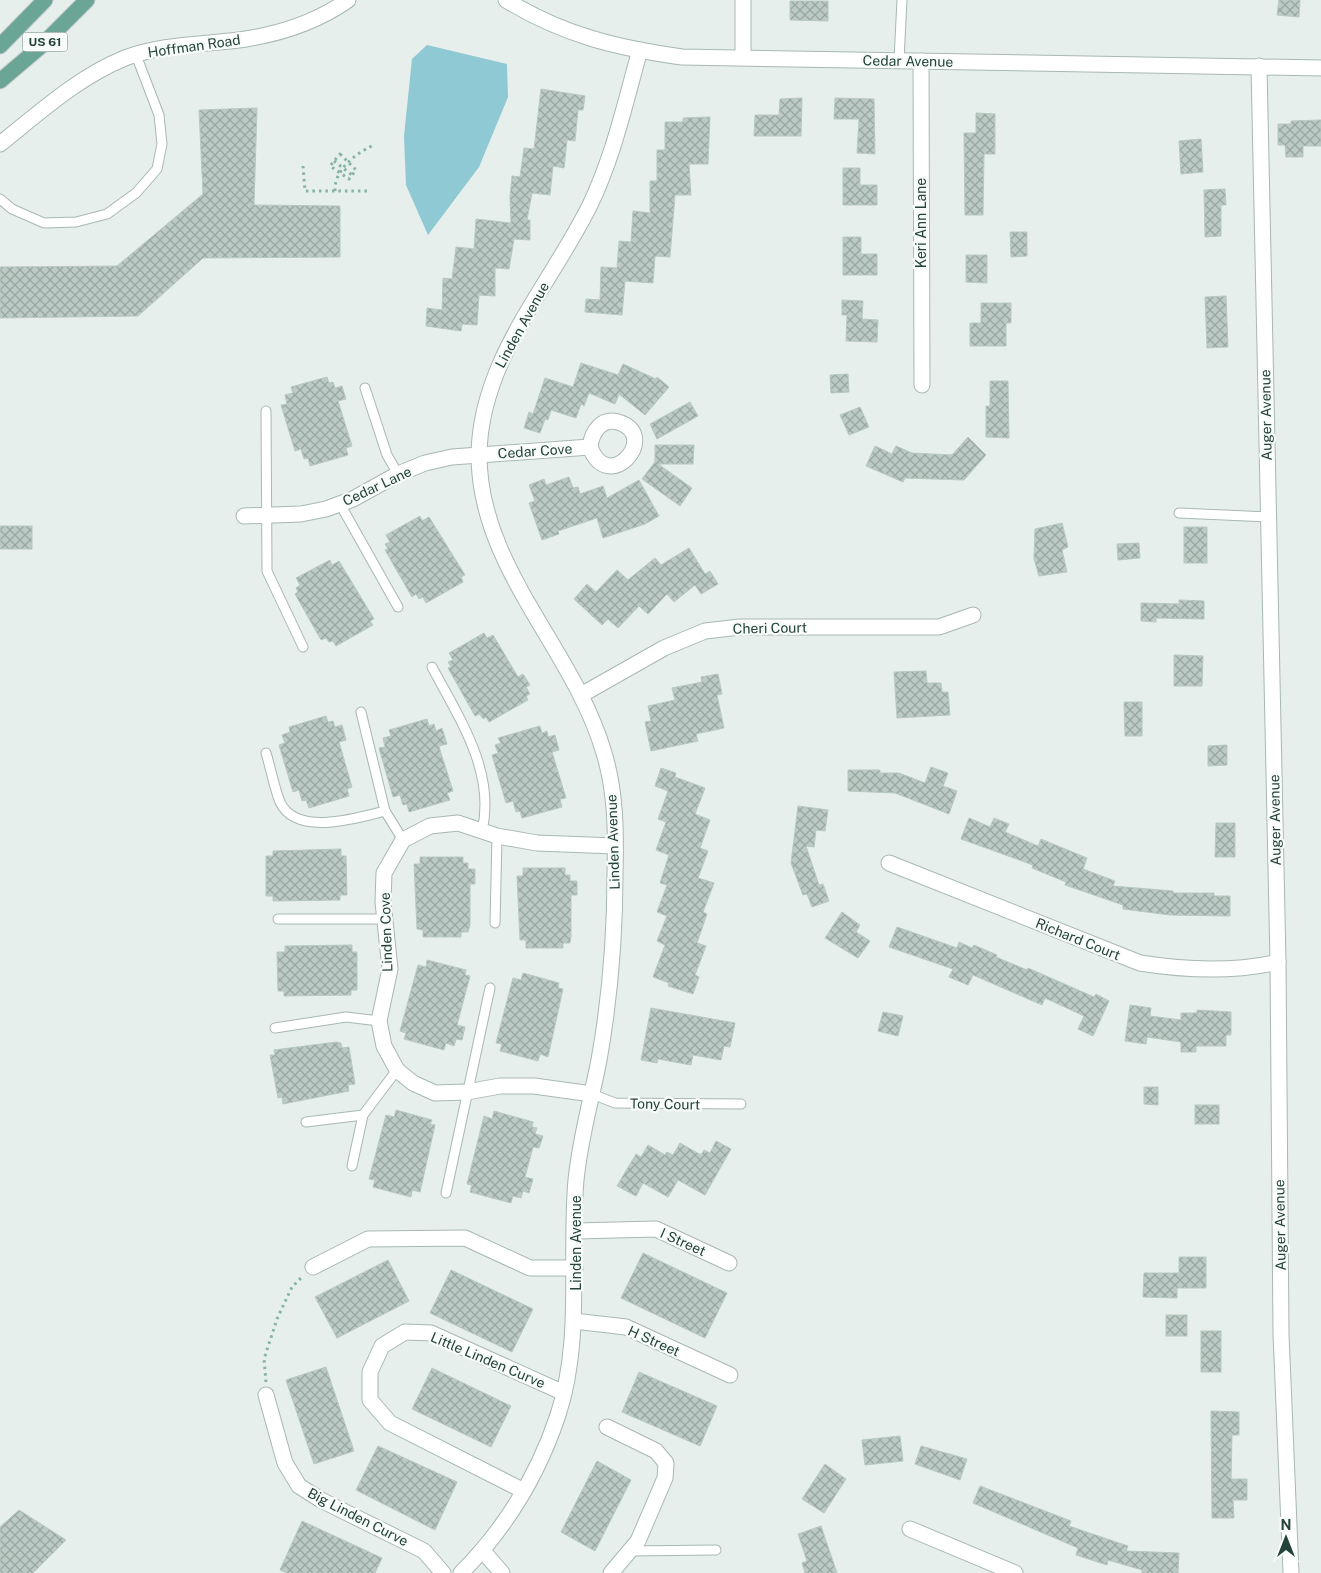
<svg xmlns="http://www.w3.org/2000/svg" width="1321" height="1573" viewBox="0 0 1321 1573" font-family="'Public Sans',sans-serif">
<defs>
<pattern id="building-cross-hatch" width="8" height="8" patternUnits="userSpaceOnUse" patternTransform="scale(1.25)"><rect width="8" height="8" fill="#bbcac4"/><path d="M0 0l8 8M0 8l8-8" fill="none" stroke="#98a6a0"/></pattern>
</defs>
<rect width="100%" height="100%" fill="#e6efeb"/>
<polygon fill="#8ec9d4" points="427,45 507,64 508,97 479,167 428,235 406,185 404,136 412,59"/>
<g fill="url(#building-cross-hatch)" stroke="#b8c9c2">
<polygon points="1279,0 1300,0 1299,17 1277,15"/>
<polygon points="790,1 828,1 828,21 790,20"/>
<polygon points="541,89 585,96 583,110 578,110 575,141 567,140 564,168 553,166 550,195 532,193 527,220 530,220 530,240 514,239 509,269 495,268 495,296 479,295 477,325 462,324 461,331 426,326 427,308 442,310 443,278 452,279 456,247 474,249 476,219 511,223 510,197 512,176 520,177 524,148 534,149"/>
<polygon points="802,98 801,136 754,136 755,115 779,115 780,99"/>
<polygon points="835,98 874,99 875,154 857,153 859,119 834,119"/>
<polygon points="257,108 254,205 340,206 340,257 203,258 138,316 0,318 0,267 117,266 203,194 199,110"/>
<polygon points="976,113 995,114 995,154 984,154 983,215 965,215 964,133 976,133"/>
<polygon points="710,117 708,164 689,164 691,195 675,195 670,257 655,256 653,283 625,281 622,315 585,312 586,299 600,300 601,267 617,268 619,241 631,242 633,211 650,213 650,181 657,181 657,150 665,150 665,122 683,122 683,118"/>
<polygon points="1321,120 1321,146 1303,146 1303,157 1286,157 1285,145 1278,145 1278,124 1291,124 1291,121"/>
<polygon points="1201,139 1203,172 1181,174 1179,141"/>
<polygon points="843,168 860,168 860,185 877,185 877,205 843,205"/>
<polygon points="1225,189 1226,205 1221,205 1221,236 1205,237 1204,190"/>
<polygon points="1010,232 1027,232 1027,256 1011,257"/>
<polygon points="843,237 861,237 861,254 877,254 877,275 843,275"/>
<polygon points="966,255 987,255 987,283 966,282"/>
<polygon points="1226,296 1228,347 1207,348 1205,297"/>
<polygon points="842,300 863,301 862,319 878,320 877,342 846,341 847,315 842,315"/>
<polygon points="981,303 1011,303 1011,323 1006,323 1006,346 970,346 970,323 981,323"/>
<polygon points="581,363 618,375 623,364 656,379 657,377 669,387 645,415 619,394 615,404 589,393 584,406 581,404 576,418 551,410 548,420 545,419 540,433 524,428 529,412 533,414 545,378 573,387"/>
<polygon points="848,374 849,392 831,393 830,375"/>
<polygon points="327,377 329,383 333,382 335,388 342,386 346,399 338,401 352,446 346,448 348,455 310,466 308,458 304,459 301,449 295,451 281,405 287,404 285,395 293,393 291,387"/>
<polygon points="990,381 1008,381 1009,438 986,437 986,406 990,406"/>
<polygon points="690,402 698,416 657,439 650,424"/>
<polygon points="860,407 869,427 849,435 840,415"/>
<polygon points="968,437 986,455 964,480 905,478 903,482 866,466 875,446 892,454 896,446 912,453 952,455"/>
<polygon points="655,445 694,445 693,464 658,464 692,488 680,506 642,479 655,462"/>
<polygon points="569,477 573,488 578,487 580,494 603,486 607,498 639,480 659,516 645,524 603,538 597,518 558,531 559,534 542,540 529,503 535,501 529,485 544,479 546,485"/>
<polygon points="420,516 422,521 429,517 465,575 461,577 463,582 426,603 423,597 419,599 416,594 412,597 385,550 388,549 385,544 390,542 386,535"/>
<polygon points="1062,523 1068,547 1062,550 1067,572 1039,576 1034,559 1035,529"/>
<rect x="0" y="526" width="32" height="23"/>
<rect x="1184" y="527" width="23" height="36"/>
<polygon points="1139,543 1140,558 1118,560 1117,544"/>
<polygon points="689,548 705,574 710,571 718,584 701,594 695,585 674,602 667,594 648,614 639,606 618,628 608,619 602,625 574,599 587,584 596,592 617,570 628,580 655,558 661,565"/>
<polygon points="330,560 332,565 339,561 374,619 370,621 373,625 336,646 333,641 329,642 326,638 321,640 295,594 298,592 296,588 300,585 296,578"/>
<polygon points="1179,600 1204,601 1204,619 1156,618 1156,622 1141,621 1141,603 1179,604"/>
<polygon points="484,633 487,638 493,635 518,677 523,674 530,685 526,687 530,694 526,696 528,700 489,722 486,717 483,719 480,714 475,716 448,668 451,667 448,662 453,660 449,653"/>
<polygon points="1174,655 1203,656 1202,686 1174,686"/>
<polygon points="926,671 927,683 941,683 942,692 948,692 950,715 897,718 894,672"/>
<polygon points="718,674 722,694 717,695 724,728 696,734 698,741 651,751 645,722 651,721 648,706 675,700 672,688 702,682 701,677"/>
<polygon points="1124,702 1142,702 1142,736 1125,736"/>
<polygon points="326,716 328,722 333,721 335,727 342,725 346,740 339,742 352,787 347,789 349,796 309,808 306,800 302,801 299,790 293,792 279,745 285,743 282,735 290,732 289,727"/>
<polygon points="427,719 429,726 434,724 436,731 442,728 447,744 439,746 440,750 453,791 447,793 450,800 409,812 407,804 403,805 400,795 393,797 379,748 385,747 383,738 391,736 389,730"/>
<polygon points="540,726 542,733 547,731 548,737 555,735 559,750 552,752 566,798 560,799 562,807 522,818 520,811 516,812 513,801 506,803 492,755 498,753 495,745 501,743 498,738"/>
<polygon points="1227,745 1227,765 1208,766 1208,746"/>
<polygon points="931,767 948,773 943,786 957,791 949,814 895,793 848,791 848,770 880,770 880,773 899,773 925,783"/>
<polygon points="661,768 676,773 675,777 705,788 695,814 710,820 700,848 708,851 698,878 714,883 703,912 707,914 697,943 706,946 695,975 699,977 693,994 668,986 669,983 653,977 665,945 657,941 667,916 657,912 667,885 660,883 669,855 656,850 666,822 658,819 668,791 655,786"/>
<polygon points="798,806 828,810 825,831 816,830 814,847 806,846 819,885 823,884 829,901 812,907 807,894 803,895 791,863"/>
<polygon points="969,818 990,827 994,818 1009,824 1005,832 1038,846 1041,839 1087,858 1083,869 1115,881 1113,886 1173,891 1173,893 1214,893 1214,896 1230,896 1230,916 1170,915 1123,909 1123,905 1065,885 1066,882 1032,868 1033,865 961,839"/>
<polygon points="1216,823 1235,823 1235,857 1215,857"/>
<polygon points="341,849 341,856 346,856 347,895 340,895 340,900 273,901 273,896 266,896 266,856 273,856 273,851"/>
<polygon points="420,857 463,857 463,863 468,863 468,869 475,869 475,884 470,884 470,925 468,932 461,932 461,937 423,937 423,930 417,929 414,864 420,864"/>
<polygon points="523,868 565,868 565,875 570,875 570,881 577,881 577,895 571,895 571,936 570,943 563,943 563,948 526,948 526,940 520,940 517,876 523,876"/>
<polygon points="842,912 860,925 856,932 870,941 858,958 825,938"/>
<polygon points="897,927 957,948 959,942 972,948 974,945 997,955 996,957 1027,970 1028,968 1094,997 1096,994 1109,1001 1093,1036 1078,1029 1084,1016 1045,998 1042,1005 973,975 968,985 949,977 953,969 889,947"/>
<polygon points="352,945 352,952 357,952 357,990 351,990 351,995 284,996 284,991 278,991 277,952 285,952 285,946"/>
<polygon points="427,960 466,970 465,975 470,976 457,1025 465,1027 462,1040 456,1039 454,1046 446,1043 444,1050 404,1039 406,1033 400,1031 418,965 426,967"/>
<polygon points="523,973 559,983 558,988 563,989 548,1057 540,1054 538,1061 500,1051 502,1044 496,1043 513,978 521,980"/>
<polygon points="1130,1005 1151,1008 1150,1016 1181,1020 1181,1013 1197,1013 1197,1010 1231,1012 1231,1035 1226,1035 1226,1046 1196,1046 1196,1052 1181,1052 1181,1042 1147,1037 1146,1044 1125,1041"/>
<polygon points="651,1008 735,1023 730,1047 724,1046 721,1060 693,1055 691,1065 658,1059 657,1063 641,1060"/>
<polygon points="883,1012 903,1016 898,1036 878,1031"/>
<polygon points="336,1042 341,1043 342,1048 349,1047 355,1084 348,1085 349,1091 283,1104 282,1097 278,1098 270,1055 275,1055 274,1050"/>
<polygon points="1144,1087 1158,1087 1158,1105 1144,1104"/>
<rect x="1195" y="1105" width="24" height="19"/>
<polygon points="396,1110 432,1120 430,1124 435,1125 420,1192 412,1190 411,1197 373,1187 375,1180 369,1179 386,1115 394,1117"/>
<polygon points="494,1111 533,1122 532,1127 537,1128 535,1134 543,1136 539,1148 533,1147 525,1177 533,1179 529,1193 523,1191 521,1198 513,1196 511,1203 470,1192 472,1185 467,1184 484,1116 492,1119"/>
<polygon points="716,1141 731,1149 705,1195 678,1180 668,1197 643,1183 636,1196 617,1186 636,1154 641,1157 648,1145 665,1155 667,1152 673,1155 680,1143 701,1155 704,1150 710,1153"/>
<polygon points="643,1253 727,1293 705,1338 621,1298"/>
<polygon points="1179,1257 1206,1257 1206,1288 1177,1288 1177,1298 1143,1297 1144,1273 1179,1273"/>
<polygon points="388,1260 409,1301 337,1338 315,1297"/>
<polygon points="451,1270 533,1309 512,1352 430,1313"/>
<rect x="1166" y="1315" width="21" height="21"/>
<rect x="1201" y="1331" width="20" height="41"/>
<polygon points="326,1367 354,1451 314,1464 286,1380"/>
<polygon points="432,1368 511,1406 491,1447 412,1409"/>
<polygon points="639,1372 717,1406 700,1446 622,1412"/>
<polygon points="1211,1411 1239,1412 1239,1435 1232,1435 1231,1479 1247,1479 1247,1500 1233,1500 1234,1518 1212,1518"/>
<polygon points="900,1436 903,1461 865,1465 862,1440"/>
<polygon points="378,1446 457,1482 435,1530 356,1490"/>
<polygon points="921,1446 967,1459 960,1480 915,1464"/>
<polygon points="597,1461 631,1480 595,1551 561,1532"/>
<polygon points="825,1464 846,1479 824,1513 802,1499"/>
<polygon points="980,1486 1071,1521 1069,1526 1128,1546 1126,1551 1179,1553 1178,1573 1142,1573 1142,1570 1108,1560 1107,1565 1076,1555 1078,1548 973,1503"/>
<polygon points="19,1510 66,1540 33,1573 0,1573 0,1527"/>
<polygon points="302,1521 382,1558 375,1573 287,1573 280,1570"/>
<polygon points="821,1526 837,1573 805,1573 802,1563 807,1561 798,1534"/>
</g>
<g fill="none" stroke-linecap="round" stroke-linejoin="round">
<defs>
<g id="service">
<polyline points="899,60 902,0"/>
<polyline points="0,199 12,209 44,223 76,222 107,214 136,193 157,169 162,144 159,115 136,55"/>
<polyline points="365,388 387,455 398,474"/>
<polyline points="266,411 267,571 303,647"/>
<polyline points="340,504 398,607"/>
<polyline points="1179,513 1269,517"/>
<path d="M432,667C459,718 496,772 482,831"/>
<polyline points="361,712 385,811 403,840"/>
<path d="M266,753C271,769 274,787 280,802C296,837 358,818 385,811"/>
<polyline points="278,919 385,919"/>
<polyline points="495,923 497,836"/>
<polyline points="275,1028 346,1017 379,1021"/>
<polyline points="592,1094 615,1103 741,1104"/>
<polyline points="306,1122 363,1115 397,1070"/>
<polyline points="352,1166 363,1115"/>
<polyline points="446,1193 490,988"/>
<polyline points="630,1551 716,1550"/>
</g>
<g id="minor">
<polyline points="743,0 743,57"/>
<polyline points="921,61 922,385"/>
<polyline points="1259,66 1278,962 1281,1334 1291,1573"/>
<path d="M244,516L301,514L326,509L353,499L398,474L425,463L452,457L590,447C592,431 602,416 621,423C659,438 608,495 590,447"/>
<polyline points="581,695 664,648 705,631 740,627 939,627 973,615"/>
<path d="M889,863L1140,963C1184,970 1235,972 1278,962"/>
<polyline points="592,1094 534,1086 500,1086 467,1092 435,1093 413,1083 397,1070 384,1046 379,1021 390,969 383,902 384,873 403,840 430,826 458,823 497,836 537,843 615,846"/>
<polyline points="575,1231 656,1229 729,1263"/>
<polyline points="313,1267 368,1239 465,1238 530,1268 575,1268"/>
<polyline points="574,1321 626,1327 730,1375"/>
<polyline points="266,1395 285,1463 299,1486 321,1500 424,1551 443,1573"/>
<polyline points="607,1427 656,1451 666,1463 665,1478 638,1541 611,1573"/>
<polyline points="524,1491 390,1423 370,1400 370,1372 382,1346 405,1332 431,1333 564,1393"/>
<polyline points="910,1529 1015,1573"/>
<polyline points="483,1551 502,1573"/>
</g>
<g id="tertiary">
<path d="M506,0C563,35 617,48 682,57L1321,68"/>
<path d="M0,144C39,113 78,77 125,58C164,43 206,45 246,39C283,33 317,22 348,0"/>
<path d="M461,1573C505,1529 538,1475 558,1415C583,1338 569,1259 576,1180C580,1139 591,1101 599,1060C610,998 615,937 615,874C616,833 616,792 604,753C574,649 479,568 479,455C480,360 550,286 590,205C614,155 625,103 640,50"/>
</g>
<g id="primary">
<polyline points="0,46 45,0"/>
<polyline points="0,81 40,47 87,0"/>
</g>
</defs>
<use href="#service" stroke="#a8b8b2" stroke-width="11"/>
<use href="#minor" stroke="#a8b8b2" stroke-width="17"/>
<use href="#tertiary" stroke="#a8b8b2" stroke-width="17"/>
<use href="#primary" stroke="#c2cac8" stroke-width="17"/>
<g stroke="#86b3a5" stroke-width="3" stroke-dasharray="2.5 4" stroke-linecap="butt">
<polygon points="340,154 356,170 349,179 330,166"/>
<polyline points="334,161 352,175"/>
<polyline points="303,166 305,191 371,191"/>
<path d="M335,191C334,170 355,154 372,146"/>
<polyline points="266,1382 264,1359 277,1319 292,1287 303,1276"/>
</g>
<use href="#service" stroke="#fff" stroke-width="9"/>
<use href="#minor" stroke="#fff" stroke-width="15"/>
<use href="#tertiary" stroke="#fff" stroke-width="15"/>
<use href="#primary" stroke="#6aa596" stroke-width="15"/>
</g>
<g text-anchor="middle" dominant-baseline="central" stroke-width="4.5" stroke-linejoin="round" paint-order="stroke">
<rect fill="#f7fbf9" stroke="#637a73" stroke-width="1" x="22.5" y="32.5" width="45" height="19" rx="4"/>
<g font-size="12" font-weight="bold" fill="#24423a">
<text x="45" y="42">US 61</text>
</g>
<g font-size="14" fill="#24423a" stroke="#f7fbf9">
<text transform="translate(194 46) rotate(-8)">Hoffman Road</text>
<text transform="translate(908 61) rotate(1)">Cedar Avenue</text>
<text transform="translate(921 223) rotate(-90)">Keri Ann Lane</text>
<text transform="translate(522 325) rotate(-61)">Linden Avenue</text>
<text transform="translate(1266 415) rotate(-91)">Auger Avenue</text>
<text transform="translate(535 451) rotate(-4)">Cedar Cove</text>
<text transform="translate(377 486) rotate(-25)">Cedar Lane</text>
<text transform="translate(770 628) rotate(-1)">Cheri Court</text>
<text transform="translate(1275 820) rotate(-91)">Auger Avenue</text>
<text transform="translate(613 842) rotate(-92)">Linden Avenue</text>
<text transform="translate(386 932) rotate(-92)">Linden Cove</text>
<text transform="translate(1078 939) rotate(22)">Richard Court</text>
<text transform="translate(665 1104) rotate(1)">Tony Court</text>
<text transform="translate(1280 1225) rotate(-91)">Auger Avenue</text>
<text transform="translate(683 1242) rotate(24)">I Street</text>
<text transform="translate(576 1243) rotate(-90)">Linden Avenue</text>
<text transform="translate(654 1341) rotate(24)">H Street</text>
<text transform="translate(488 1360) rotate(23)">Little Linden Curve</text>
<text transform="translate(358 1517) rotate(27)">Big Linden Curve</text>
</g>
</g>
<g transform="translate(1286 1538)" stroke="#f7fbf9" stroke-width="4" paint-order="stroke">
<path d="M0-4L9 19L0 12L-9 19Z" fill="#24423a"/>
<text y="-8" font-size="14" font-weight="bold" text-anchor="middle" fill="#24423a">N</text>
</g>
</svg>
